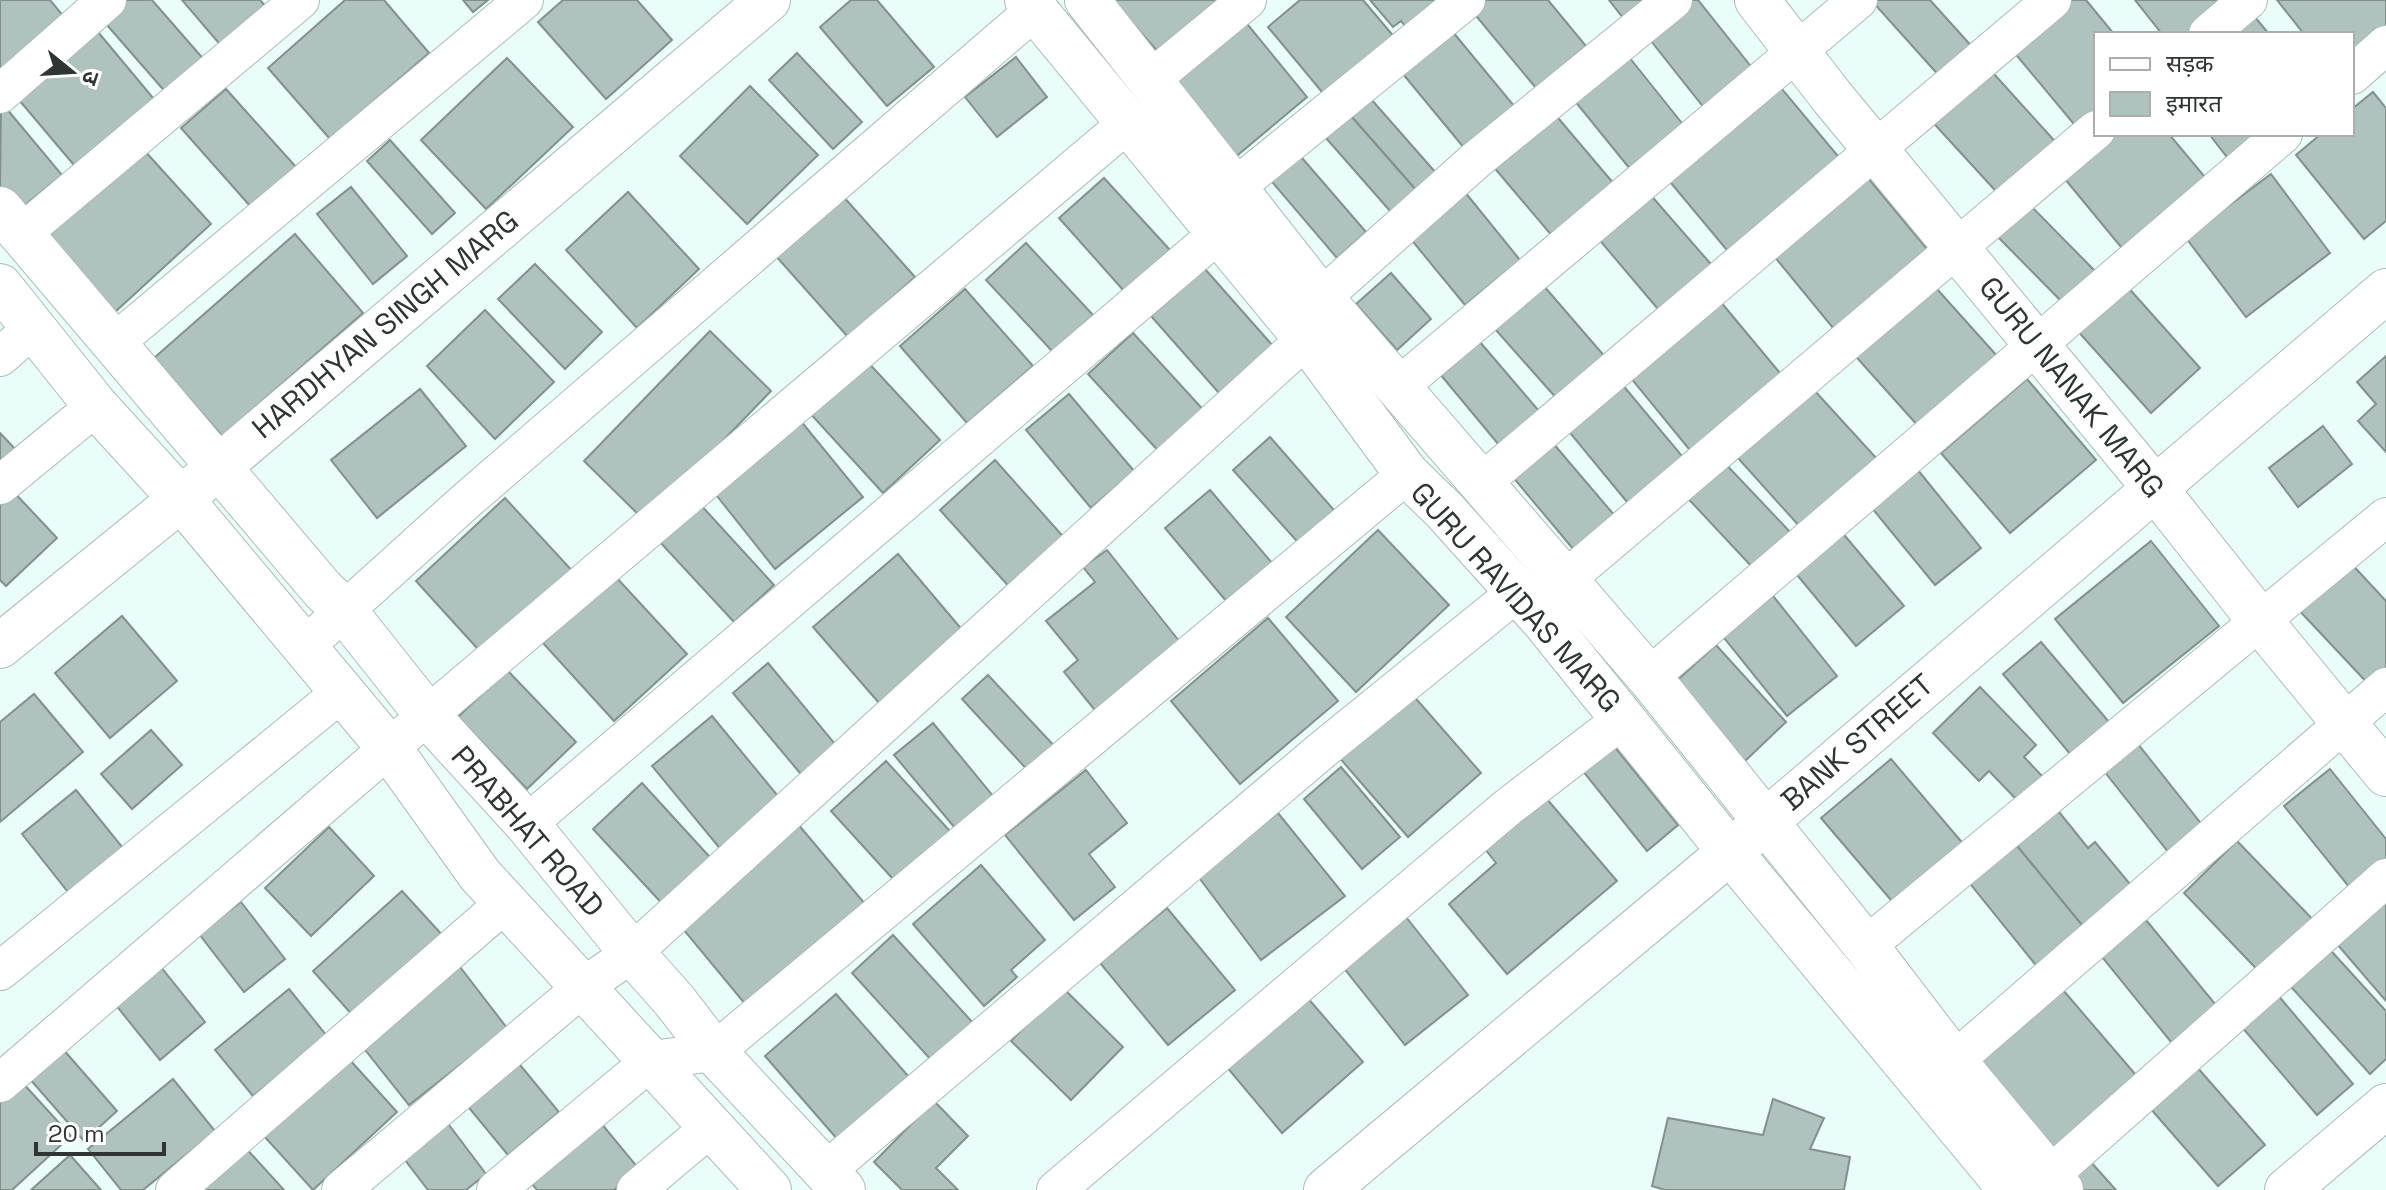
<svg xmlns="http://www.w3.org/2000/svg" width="2386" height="1190" viewBox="0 0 2386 1190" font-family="'Space Grotesk','Noto Sans Devanagari',sans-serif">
<rect width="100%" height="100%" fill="#ebfdf8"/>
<g fill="#b0c2bd" stroke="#81928d" stroke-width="2">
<polygon points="0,0 50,0 74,29 0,73"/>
<polygon points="119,0 152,0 206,62 168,95 100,17"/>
<polygon points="182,0 260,0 268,9 223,48"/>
<polygon points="345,0 384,0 429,53 330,139 268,68"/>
<polygon points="463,0 488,0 473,12"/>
<polygon points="563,0 637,0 672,40 606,99 538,22"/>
<polygon points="851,0 877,0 934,67 887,106 820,27"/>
<polygon points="1112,0 1220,0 1160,54"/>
<polygon points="1300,0 1363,0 1401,45 1332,104 1268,27"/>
<polygon points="1370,0 1442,0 1413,36 1401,21 1393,27"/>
<polygon points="1472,0 1548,0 1586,46 1536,88 1467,5"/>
<polygon points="1609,0 1649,0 1624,19"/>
<polygon points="1691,0 1698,0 1757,74 1709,114 1647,36"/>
<polygon points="1871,0 1930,0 1975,50 1942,79"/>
<polygon points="2072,0 2086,0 2114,34 2096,34 2096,124 2083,135 2013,51"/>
<polygon points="2135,0 2242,0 2199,34 2162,34"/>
<polygon points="2277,0 2386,0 2386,29 2352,56 2352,34 2304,34"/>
<polygon points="2250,11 2269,34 2232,34"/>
<polygon points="1239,14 1307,97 1233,159 1165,76"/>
<polygon points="93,26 158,104 79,171 14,94"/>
<polygon points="1452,31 1515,107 1465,149 1403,74"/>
<polygon points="797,53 862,122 833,149 769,80"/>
<polygon points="1016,57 1047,97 997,137 965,97"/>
<polygon points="1629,57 1693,137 1639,180 1574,100"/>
<polygon points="507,58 573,127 486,209 421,140"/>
<polygon points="1985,64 2061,148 2004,200 1927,116"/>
<polygon points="1772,77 1842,161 1731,255 1661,171"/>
<polygon points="750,86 818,155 747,224 680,156"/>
<polygon points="226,89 296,167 251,207 181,128"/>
<polygon points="2373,92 2386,108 2386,221 2364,239 2296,155 2321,134 2352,134 2352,109"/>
<polygon points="1371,99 1436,173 1416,190 1351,116"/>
<polygon points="1,102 62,175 19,210 0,188"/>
<polygon points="1553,112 1620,191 1559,244 1492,165"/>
<polygon points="1351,116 1416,190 1391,212 1326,138"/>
<polygon points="2106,134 2169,134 2210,183 2126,253 2060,173"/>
<polygon points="2209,134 2251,134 2260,146 2234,166"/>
<polygon points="390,140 455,213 432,234 367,161"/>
<polygon points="143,149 211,224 115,312 47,237"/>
<polygon points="1296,151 1366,232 1337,258 1267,176"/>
<polygon points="2271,174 2330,253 2246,317 2186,238"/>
<polygon points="1104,178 1170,250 1124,291 1059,218"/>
<polygon points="1868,178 1932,255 1838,334 1774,256"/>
<polygon points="1460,186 1520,260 1465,305 1405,232"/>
<polygon points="351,187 407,256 373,284 317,214"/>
<polygon points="628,192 699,269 637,328 566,250"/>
<polygon points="1648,192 1716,270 1663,315 1597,237"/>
<polygon points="842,195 915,277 848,337 775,255"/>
<polygon points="2022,197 2099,275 2067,307 1990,229"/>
<polygon points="295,234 363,313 222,436 154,358"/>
<polygon points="1026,243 1093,315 1053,352 986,280"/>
<polygon points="535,264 602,332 565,369 498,299"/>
<polygon points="1205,269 1273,346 1219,393 1151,316"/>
<polygon points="1391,273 1431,319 1397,350 1356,304"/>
<polygon points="1537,278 1606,358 1558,400 1488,321"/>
<polygon points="1928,279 1998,357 1919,427 1850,350"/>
<polygon points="2125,284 2200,368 2151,413 2076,329"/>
<polygon points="965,289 1033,366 967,423 900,346"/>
<polygon points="1720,301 1789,384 1698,460 1630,377"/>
<polygon points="485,310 554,382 495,439 427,366"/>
<polygon points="710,331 771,391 645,521 584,461"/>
<polygon points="1133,333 1208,415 1163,456 1088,374"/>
<polygon points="1474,335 1544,417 1504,451 1435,368"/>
<polygon points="2386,356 2386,452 2358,421 2376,404 2357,382"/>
<polygon points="864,358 940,440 883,493 808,411"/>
<polygon points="1804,379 1877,459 1801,528 1729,448"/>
<polygon points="2027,379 2096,460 2010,533 1941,453"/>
<polygon points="1621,383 1687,462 1632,508 1566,428"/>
<polygon points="420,389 466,446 377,518 331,460"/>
<polygon points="1069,394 1134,471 1091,508 1026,430"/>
<polygon points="800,420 863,497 775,569 713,491"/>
<polygon points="2323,426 2352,464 2298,507 2269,468"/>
<polygon points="0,433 18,452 0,470"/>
<polygon points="1270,437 1340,517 1304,549 1233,470"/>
<polygon points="1552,442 1615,516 1574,550 1512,476"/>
<polygon points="1719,457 1791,533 1754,569 1681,491"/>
<polygon points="995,460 1068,542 1013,591 940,510"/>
<polygon points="1913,464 1981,548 1935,585 1867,502"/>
<polygon points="9,487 57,538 6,586 0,580 0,495"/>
<polygon points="1210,490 1278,570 1232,608 1165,528"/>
<polygon points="505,498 576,575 486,658 416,581"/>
<polygon points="699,503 774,585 734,622 659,541"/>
<polygon points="1378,530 1449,605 1356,692 1286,617"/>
<polygon points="1840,530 1904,606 1856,646 1793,570"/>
<polygon points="2151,541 2219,626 2123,703 2055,619"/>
<polygon points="1107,550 1187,651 1102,719 1064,672 1078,660 1046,621 1095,582 1083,567"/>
<polygon points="898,554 969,638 886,711 813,627"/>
<polygon points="2346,558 2386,601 2386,679 2374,690 2295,606"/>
<polygon points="615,576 687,654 614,721 543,643"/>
<polygon points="1766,587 1837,676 1787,716 1716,628"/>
<polygon points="122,616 177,681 110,738 55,673"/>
<polygon points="1268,618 1338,701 1240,784 1171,701"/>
<polygon points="2041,642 2109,722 2071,755 2003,674"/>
<polygon points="1716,645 1786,722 1742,764 1671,686"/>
<polygon points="768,663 840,750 805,779 733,693"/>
<polygon points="507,670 576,742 527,789 458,717"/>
<polygon points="988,675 1058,750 1032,775 962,699"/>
<polygon points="1980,687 2036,745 2024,757 2043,777 2018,801 1989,771 1979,781 1933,733"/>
<polygon points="1411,693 1481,773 1408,837 1338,756"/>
<polygon points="34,694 83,752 0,822 0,722"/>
<polygon points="712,716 787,807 727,857 652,766"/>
<polygon points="933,723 998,802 960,834 894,755"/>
<polygon points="151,730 182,765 132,809 101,774"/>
<polygon points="2134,739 2207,831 2173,858 2100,766"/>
<polygon points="1613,745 1678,825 1647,851 1582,770"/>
<polygon points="1891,759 1971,853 1902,913 1821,818"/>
<polygon points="886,761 958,840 903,890 831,811"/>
<polygon points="1341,767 1400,837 1362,869 1304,799"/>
<polygon points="2330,769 2386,839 2386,867 2354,893 2284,806"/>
<polygon points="1086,770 1127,823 1089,854 1115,887 1074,920 1005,835"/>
<polygon points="642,783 718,866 669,911 593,829"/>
<polygon points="76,790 123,848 68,892 22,834"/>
<polygon points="1546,798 1617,881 1507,974 1449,904 1496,863 1485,849"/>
<polygon points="2055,807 2088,848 2095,842 2135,890 2086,930 2013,841"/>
<polygon points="1278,813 1345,896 1261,960 1197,875"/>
<polygon points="797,823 865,904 746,1005 678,923"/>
<polygon points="329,827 374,876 311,936 265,888"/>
<polygon points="2013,841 2086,930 2039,969 1967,880"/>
<polygon points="2237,841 2322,929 2268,981 2184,893"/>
<polygon points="981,865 1045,940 1011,970 1017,977 984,1006 913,924"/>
<polygon points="402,891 444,937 355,1018 313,971"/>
<polygon points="2378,896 2386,905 2386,1001 2331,937"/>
<polygon points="241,902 285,959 244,992 199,934"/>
<polygon points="1167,908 1235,990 1168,1045 1100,963"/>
<polygon points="1402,912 1468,995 1405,1045 1339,962"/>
<polygon points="2146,920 2225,1016 2180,1053 2102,957"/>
<polygon points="893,935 974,1024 933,1062 852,973"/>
<polygon points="2323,942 2386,1011 2386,1059 2370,1074 2284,979"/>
<polygon points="457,963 507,1028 409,1105 358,1041"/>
<polygon points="161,967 205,1022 160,1060 115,1004"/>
<polygon points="2271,987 2353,1084 2317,1115 2235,1019"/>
<polygon points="1063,988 1123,1047 1071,1100 1011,1041"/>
<polygon points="289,989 327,1036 253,1096 215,1050"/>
<polygon points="2063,990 2141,1081 2048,1162 1970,1071"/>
<polygon points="836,994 909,1077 838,1140 765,1056"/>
<polygon points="1306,996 1363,1062 1282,1133 1226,1066"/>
<polygon points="62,1048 117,1111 84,1141 29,1078"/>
<polygon points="511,1054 559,1112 508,1155 460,1097"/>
<polygon points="349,1059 397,1112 313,1190 264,1136"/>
<polygon points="2190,1059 2265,1145 2218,1186 2143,1100"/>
<polygon points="173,1079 215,1131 143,1190 121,1190 88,1149"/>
<polygon points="20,1080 71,1136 12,1190 0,1190 0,1098"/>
<polygon points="1773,1099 1824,1118 1810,1149 1850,1157 1844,1190 1665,1190 1652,1186 1668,1118 1763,1135"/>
<polygon points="934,1101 968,1136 936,1168 958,1190 902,1190 874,1162"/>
<polygon points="440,1113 486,1174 466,1190 428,1190 395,1147"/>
<polygon points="596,1117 639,1169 614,1190 537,1190 525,1175"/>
<polygon points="243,1145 284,1190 193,1190"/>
<polygon points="70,1155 101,1190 31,1190"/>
<polygon points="2090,1161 2116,1190 2068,1190 2063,1185"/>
</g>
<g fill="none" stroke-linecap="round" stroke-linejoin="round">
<defs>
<g id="street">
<polyline points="2208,34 2248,0"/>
<polyline points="2352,75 2386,45"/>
<polyline points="1150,80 1247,0"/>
<polyline points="0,94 107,0"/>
<polyline points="1233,189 1466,0"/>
<polyline points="21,234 300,0"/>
<polyline points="1321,298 1476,160 1673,0"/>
<polyline points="113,344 524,0"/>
<polyline points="0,357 33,328"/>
<polyline points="1398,387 1858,0"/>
<polyline points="1480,484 2052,0"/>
<polyline points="0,485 96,406"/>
<polyline points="1566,579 2096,130"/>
<polyline points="304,647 467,500 1035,10"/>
<polyline points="1649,677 2283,134"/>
<polyline points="527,824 1220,232"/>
<polyline points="1866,946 2386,517"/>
<polyline points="0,971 342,692"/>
<polyline points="1954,1061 2386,687"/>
<polyline points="0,1083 389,748 1128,123"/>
<polyline points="827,1170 1321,751 1517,592"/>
<polyline points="2049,1176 2386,878"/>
<polyline points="175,1190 505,903"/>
<polyline points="341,1190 583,987 632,953 1306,339"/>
<polyline points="496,1190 652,1060 714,1052 1407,474"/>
<polyline points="636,1190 712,1126"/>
<polyline points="1056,1190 1508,807 1624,718"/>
</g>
<g id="secondary">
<polyline points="1027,0 1316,351 1407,474 1445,511 1543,620 1730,852 2011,1190"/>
<polyline points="1087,0 1321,298 1649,677 1866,946 1954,1061 2061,1190"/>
<polyline points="1757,0 1832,97 2154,487 2261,622 2386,774"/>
<polyline points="0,209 323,590 343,609 428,716 527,824 632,953 674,1000 714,1052 843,1190"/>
<polyline points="0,286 96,406 181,499 389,748 480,875 769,1190"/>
<polyline points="0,646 181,499 768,0"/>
<polyline points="1326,1190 1730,852 2386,291"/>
<polyline points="2287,1190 2386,1106"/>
</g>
</defs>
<use href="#street" stroke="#aabcb7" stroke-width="40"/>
<use href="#secondary" stroke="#aabcb7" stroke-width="46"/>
<use href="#street" stroke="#fff" stroke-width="38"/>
<use href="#secondary" stroke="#fff" stroke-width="44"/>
</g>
<g text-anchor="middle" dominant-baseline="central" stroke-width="6" stroke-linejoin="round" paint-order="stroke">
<g font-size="30" fill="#2e3533" stroke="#fff">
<text transform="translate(385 324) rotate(-40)">HARDHYAN SINGH MARG</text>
<text transform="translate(2072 387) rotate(51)">GURU NANAK MARG</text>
<text transform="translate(1516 597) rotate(48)">GURU RAVIDAS MARG</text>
<text transform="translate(1857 742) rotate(-41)">BANK STREET</text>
<text transform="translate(528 831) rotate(49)">PRABHAT ROAD</text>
</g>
</g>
<rect x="2094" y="32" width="260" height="104" fill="#ffffff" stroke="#abaead" stroke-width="2"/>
<rect x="2110" y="58" width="40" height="12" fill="#ffffff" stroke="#abaead" stroke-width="2"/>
<text x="2166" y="72" font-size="24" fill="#2e3533">सड़क</text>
<rect x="2110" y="92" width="40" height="24" fill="#b0c2bd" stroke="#abaead" stroke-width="2"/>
<text x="2166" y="112" font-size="24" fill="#2e3533">इमारत</text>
<g transform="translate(72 72) rotate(108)" stroke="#ffffff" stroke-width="6" paint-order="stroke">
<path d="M0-6L14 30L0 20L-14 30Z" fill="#2e3533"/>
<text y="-12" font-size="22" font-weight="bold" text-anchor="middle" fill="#2e3533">उ</text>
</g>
<path d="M36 1142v12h128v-12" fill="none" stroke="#2e3533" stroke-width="4"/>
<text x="48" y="1142" font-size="24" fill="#2e3533" stroke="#ffffff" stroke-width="6" paint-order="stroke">20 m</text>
</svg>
